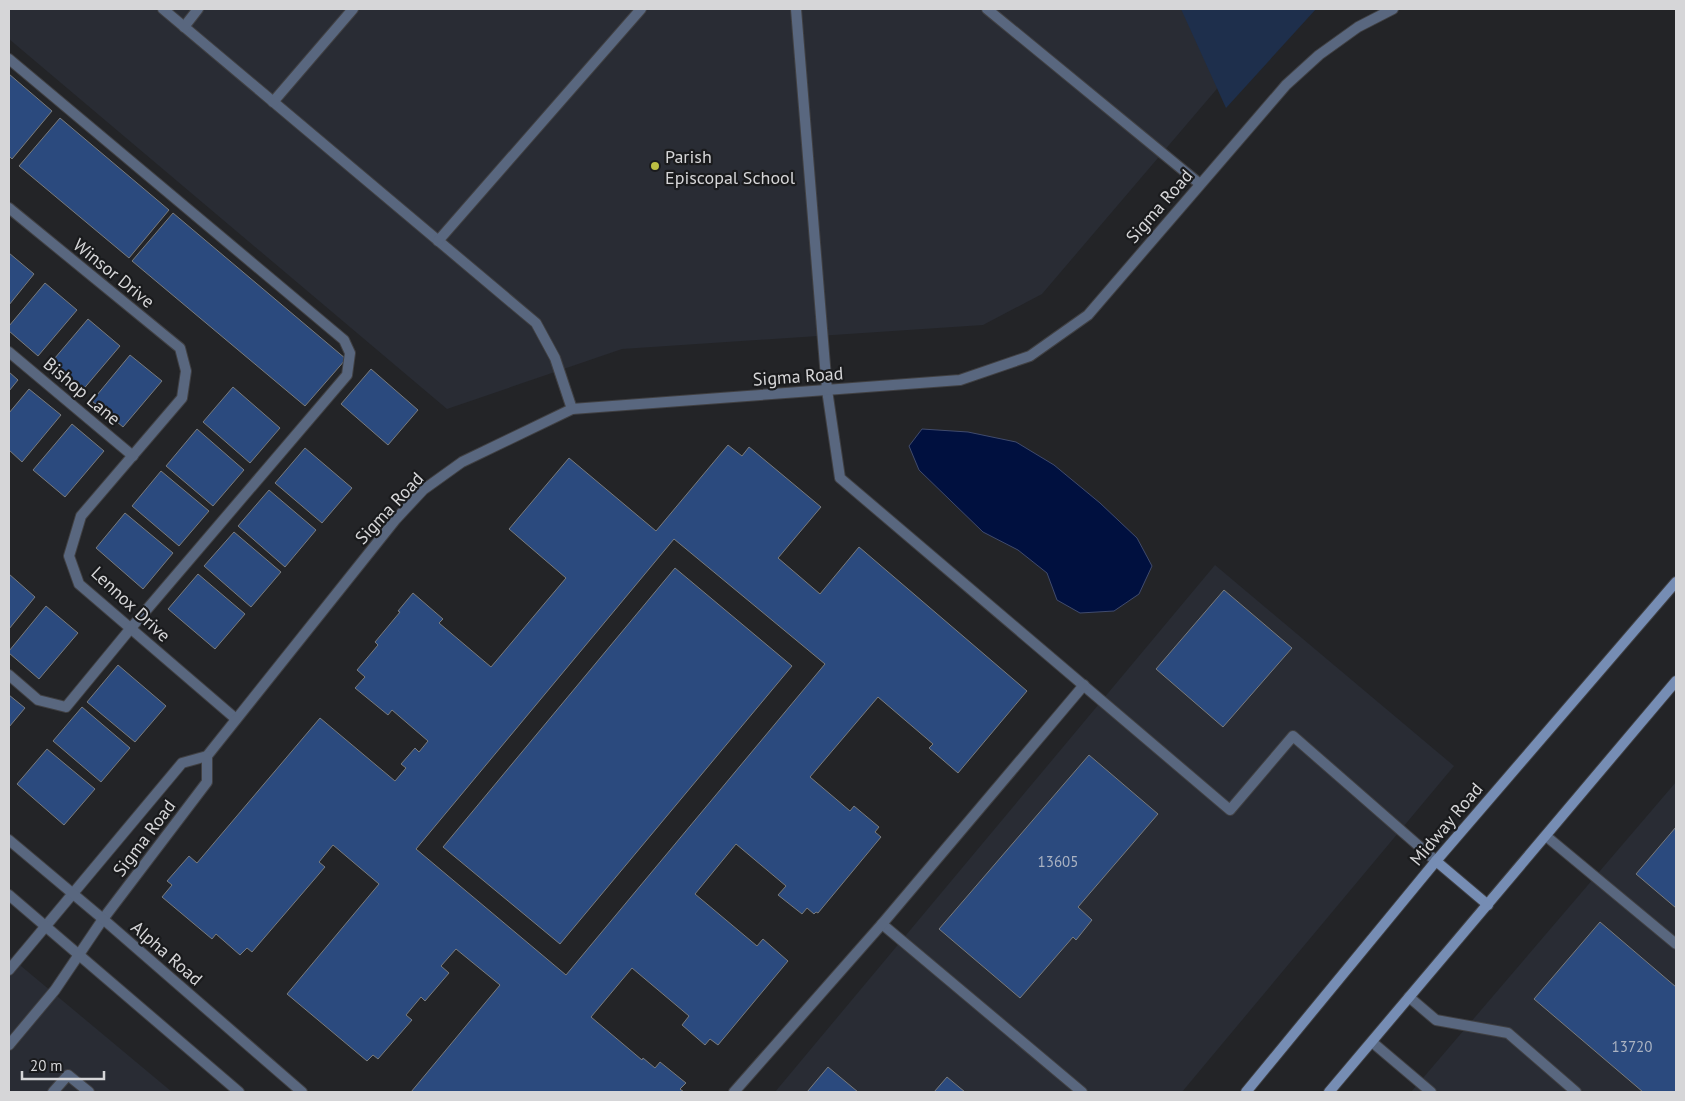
<svg xmlns="http://www.w3.org/2000/svg" width="1685" height="1101" viewBox="0 0 1685 1101" font-family="'PT Sans',sans-serif">
<rect width="100%" height="100%" fill="#232427"/>
<g fill="#292c34">
<polygon points="9,9 1285,9 1042,294 983,325 622,349 447,409 9,39"/>
<polygon points="1215,565 1454,766 1182,1092 775,1092"/>
<polygon points="1676,782 1676,1092 1411,1092"/>
<polygon points="9,956 172,1092 9,1092"/>
</g>
<polygon fill="#1e2f4c" points="1181,9 1316,9 1226,108"/>
<polygon fill="#00103f" stroke="#404b6d" points="922,429 968,432 1016,442 1054,465 1100,503 1137,538 1152,566 1139,594 1114,611 1080,613 1057,600 1047,573 1018,550 983,532 919,470 909,446"/>
<g fill="#2b4a7e" stroke="#797b7d" fill-rule="evenodd">
<polygon points="9,74 52,111 12,159 9,156"/>
<polygon points="60,118 169,210 129,258 19,166"/>
<polygon points="173,213 346,359 305,406 132,261"/>
<polygon points="9,253 34,274 9,305"/>
<polygon points="45,283 77,310 38,356 9,331 9,326"/>
<polygon points="88,319 120,346 81,392 49,365"/>
<polygon points="130,355 162,381 123,427 92,401"/>
<polygon points="371,369 418,410 388,445 341,404"/>
<polygon points="9,372 18,380 9,391"/>
<polygon points="233,387 280,428 250,463 203,422"/>
<polygon points="29,389 61,415 22,462 9,450 9,413"/>
<polygon points="72,424 104,451 65,497 33,470"/>
<polygon points="197,429 244,470 213,506 166,466"/>
<path d="M728,445L742,456L749,447L821,507L778,558L820,594L859,547L1027,691L958,773L929,748L933,744L878,697L810,777L850,811L854,806L879,827L875,832L881,837L818,913L816,912L814,914L807,908L802,914L778,895L786,886L736,844L695,894L757,946L763,939L788,961L718,1045L710,1039L705,1045L682,1025L689,1016L632,968L591,1017L642,1060L643,1058L655,1068L660,1062L686,1083L680,1089L684,1092H411L500,985L456,949L441,966L449,973L425,1001L421,997L406,1015L412,1020L378,1059L373,1055L367,1061L287,994L379,884L333,845L319,862L325,867L252,952L247,948L240,955L216,934L212,939L162,897L172,885L167,881L189,856L197,863L320,718L395,781L406,768L401,764L415,748L419,752L428,741L392,710L388,715L355,688L365,677L357,670L378,645L375,642L400,612L398,611L413,593L443,619L439,623L491,667L566,578L509,529L569,458L656,531ZM674,539L825,664L566,975L416,849Z"/>
<polygon points="305,448 352,488 322,523 275,483"/>
<polygon points="161,471 209,511 179,546 132,506"/>
<polygon points="269,490 316,530 285,567 238,526"/>
<polygon points="125,513 173,553 143,589 96,548"/>
<polygon points="234,532 281,572 251,607 204,566"/>
<polygon points="675,568 792,666 560,944 443,847"/>
<polygon points="9,574 35,597 9,629"/>
<polygon points="198,574 245,614 215,649 168,609"/>
<polygon points="1224,590 1292,648 1223,727 1156,669"/>
<polygon points="46,606 78,633 39,679 9,653 9,651"/>
<polygon points="118,665 166,706 135,742 87,702"/>
<polygon points="9,695 25,708 9,727"/>
<polygon points="82,707 130,748 101,782 53,741"/>
<polygon points="47,749 95,789 64,825 17,784"/>
<polygon points="1089,755 1158,814 1078,907 1092,920 1076,940 1073,937 1020,998 939,929"/>
<polygon points="1676,827 1676,908 1636,874"/>
<polygon points="1600,922 1676,987 1676,1092 1643,1092 1534,999"/>
<polygon points="828,1067 858,1092 807,1092"/>
<polygon points="947,1077 965,1092 934,1092"/>
</g>
<g fill="none" stroke-linecap="round" stroke-linejoin="round">
<defs>
<g id="service">
<polyline points="163,9 536,323 555,358 572,409"/>
<polyline points="796,9 827,390 840,478 1230,810 1293,736 1436,861"/>
<polyline points="987,9 1200,184"/>
<polyline points="184,27 198,9"/>
<polyline points="9,59 344,340 350,353 347,375 131,628"/>
<polyline points="273,102 353,9"/>
<polyline points="438,241 641,9"/>
<polyline points="1546,836 1676,944"/>
<polyline points="882,924 1082,1092"/>
<polyline points="1409,997 1436,1020 1508,1033 1576,1092"/>
<polyline points="1372,1042 1431,1092"/>
<polyline points="53,1092 68,1075 89,1092"/>
<polyline points="734,1092 882,924 1084,685"/>
</g>
<g id="minor">
<polyline points="9,208 180,348 186,371 182,398 81,516 69,556 79,584 236,719"/>
<polyline points="9,352 133,456"/>
<polyline points="9,675 38,700 66,707 131,628"/>
<polyline points="9,970 182,763 207,756 396,519 423,490 462,462 572,409 960,380 1030,356 1088,315 1286,85 1319,55 1358,27 1393,9"/>
<polyline points="9,1045 55,990 103,919 207,782 207,756"/>
</g>
<g id="tertiary">
<polyline points="9,840 103,919 302,1092"/>
<polyline points="9,895 239,1092"/>
</g>
<g id="secondary">
<polyline points="1436,861 1488,905"/>
<polyline points="1246,1092 1436,861 1676,582"/>
<polyline points="1329,1092 1676,681"/>
</g>
</defs>
<use href="#service" stroke="#404043" stroke-width="12"/>
<use href="#minor" stroke="#404043" stroke-width="12"/>
<use href="#tertiary" stroke="#404043" stroke-width="12"/>
<use href="#secondary" stroke="#404043" stroke-width="12"/>
<use href="#service" stroke="#59677f" stroke-width="10"/>
<use href="#minor" stroke="#59677f" stroke-width="10"/>
<use href="#tertiary" stroke="#59677f" stroke-width="10"/>
<use href="#secondary" stroke="#768db4" stroke-width="10"/>
</g>
<circle fill="#bdbf43" stroke="#1a1b1d" stroke-width="2" cx="655" cy="166" r="5"/>
<g text-anchor="middle" dominant-baseline="central" stroke-width="4.5" stroke-linejoin="round" paint-order="stroke">
<g font-size="15" fill="#abb3c2">
<text x="1058" y="861">13605</text>
<text x="1632" y="1046">13720</text>
</g>
<g font-size="18" fill="#d6d6d8" stroke="#1a1b1d" text-anchor="start">
<text x="665" y="156">Parish<tspan x="665" dy="21">Episcopal School</tspan></text>
</g>
<g font-size="18" fill="#d6d6d8" stroke="#1a1b1d">
<text transform="translate(1159 206) rotate(-49)">Sigma Road</text>
<text transform="translate(114 273) rotate(39)">Winsor Drive</text>
<text transform="translate(798 376) rotate(-4)">Sigma Road</text>
<text transform="translate(82 391) rotate(40)">Bishop Lane</text>
<text transform="translate(389 508) rotate(-47)">Sigma Road</text>
<text transform="translate(131 604) rotate(43)">Lennox Drive</text>
<text transform="translate(1446 824) rotate(-50)">Midway Road</text>
<text transform="translate(144 838) rotate(-53)">Sigma Road</text>
<text transform="translate(167 953) rotate(41)">Alpha Road</text>
</g>
</g>
<rect width="1685" height="1101" fill="none" stroke="#d6d6d8" stroke-width="20"/>
<path d="M22 1071v8h82v-8" fill="none" stroke="#d6d6d8" stroke-width="2.5"/>
<text x="30" y="1071" font-size="15" fill="#d6d6d8" stroke="#1a1b1d" stroke-width="4" paint-order="stroke">20 m</text>
</svg>
